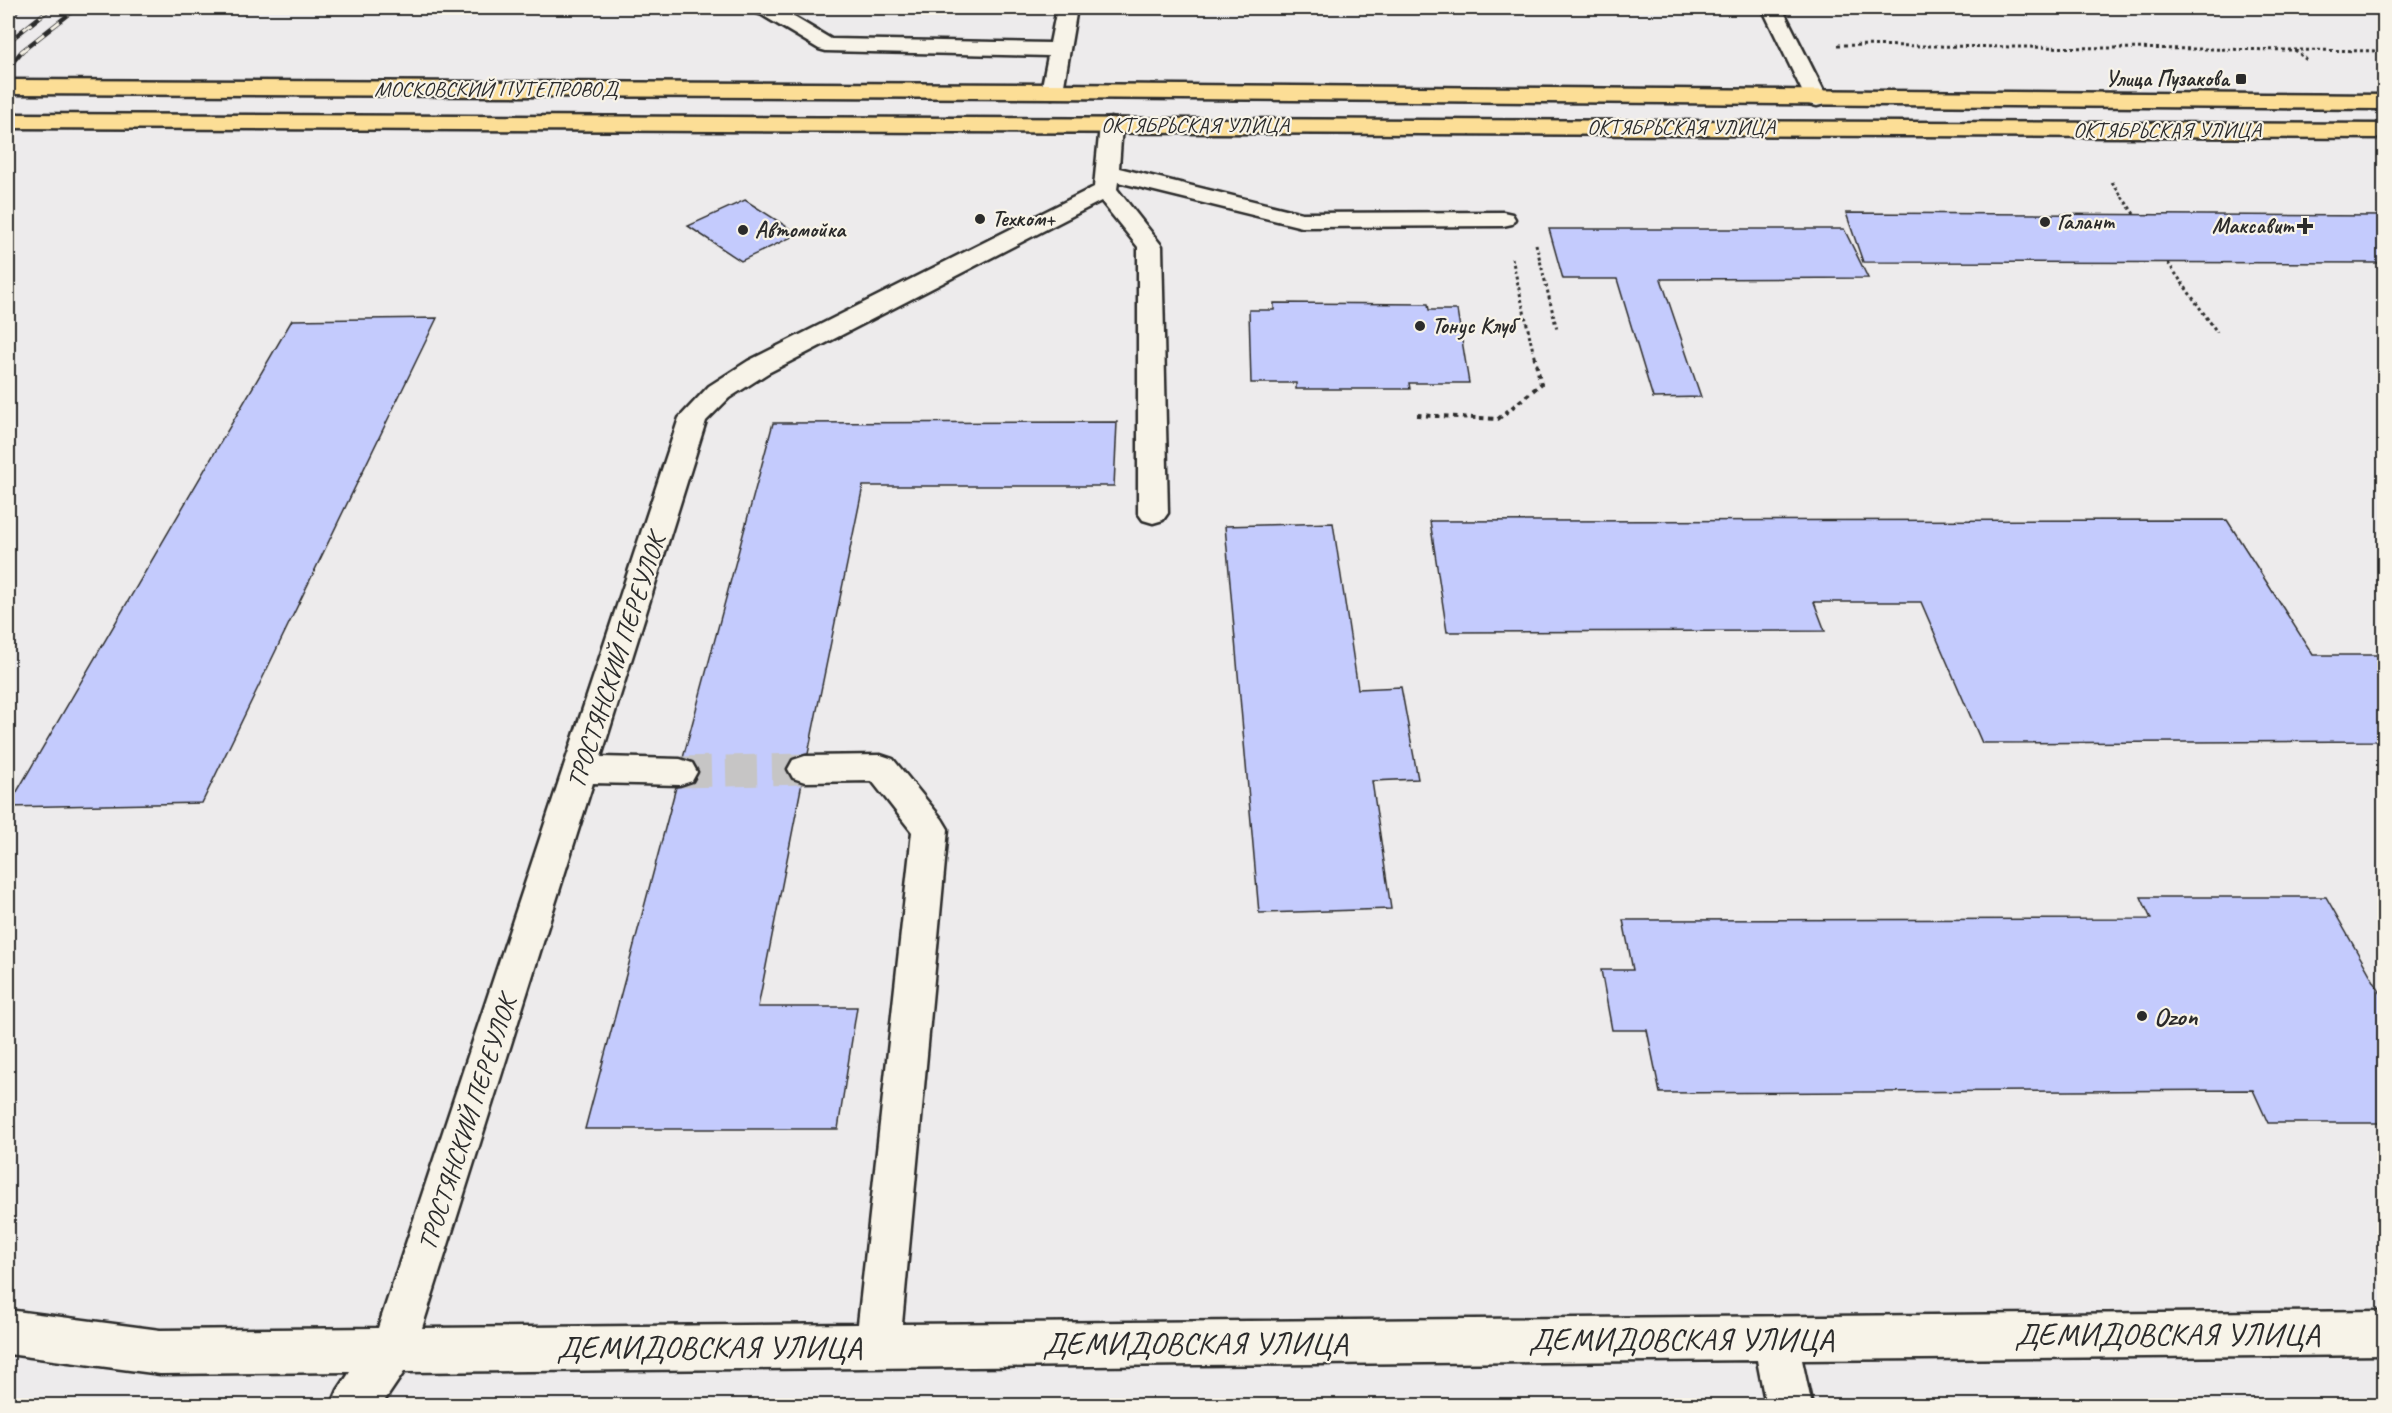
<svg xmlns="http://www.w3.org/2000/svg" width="2392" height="1413" viewBox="0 0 2392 1413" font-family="Caveat,sans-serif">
<rect width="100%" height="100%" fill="#edebec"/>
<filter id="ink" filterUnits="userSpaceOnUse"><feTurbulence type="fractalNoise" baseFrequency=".0167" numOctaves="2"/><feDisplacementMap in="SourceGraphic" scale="12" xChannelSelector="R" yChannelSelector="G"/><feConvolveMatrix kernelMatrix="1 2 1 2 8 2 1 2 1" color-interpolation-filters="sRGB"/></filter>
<g filter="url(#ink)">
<g fill="#c4cbfd" stroke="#2b2b2b" stroke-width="1.5">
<polygon points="745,200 798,234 741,261 688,226"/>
<polygon points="1846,213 2385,216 2385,263 1863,262"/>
<polygon points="1549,229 1844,229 1868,278 1661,279 1701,397 1653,398 1617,279 1563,279"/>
<polygon points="1274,303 1428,304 1429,310 1457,310 1469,383 1409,383 1410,389 1296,389 1296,383 1251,383 1249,310 1274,310"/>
<polygon points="437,318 202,803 8,807 292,320"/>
<polygon points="1117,422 1114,486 863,486 808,754 792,758 786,768 791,779 802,783 758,1007 857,1007 838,1129 585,1129 676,787 693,783 699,773 694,762 683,758 773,423"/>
<polygon points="2227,520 2313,655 2385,655 2385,741 1982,743 1921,602 1814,602 1825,631 1447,632 1430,521"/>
<polygon points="1333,523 1358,689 1401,687 1418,779 1372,781 1391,909 1259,913 1225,526"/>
<polygon points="2141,897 2326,897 2385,1001 2385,1123 2268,1123 2253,1090 1660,1093 1647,1030 1612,1030 1601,970 1633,970 1623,920 2151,919"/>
</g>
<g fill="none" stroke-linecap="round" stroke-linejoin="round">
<polyline stroke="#c6c5c5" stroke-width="31" stroke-dasharray="31 15" stroke-linecap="butt" points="680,772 805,769"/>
<defs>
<g id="minor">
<polygon points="750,8 779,8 831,39 1050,43 1057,8 1077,8 1063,91 1060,96 1052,98 1044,96 1041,91 1048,56 826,51 819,49 762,15 753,12"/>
<polygon points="1762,8 1782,8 1828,99 1825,104 1817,106 1809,104 1806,99"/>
<polygon points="1111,118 1119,120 1122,125 1119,168 1302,213 1503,212 1512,214 1515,219 1512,224 1503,226 1302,227 1118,182 1117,189 1162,246 1168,513 1163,520 1153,523 1143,520 1138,513 1138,247 1101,201 768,373 729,398 706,421 601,757 680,759 692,763 697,772 692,781 680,785 593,783 422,1328 858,1324 912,832 872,781 805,782 793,778 788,769 793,760 805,756 881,755 893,759 942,819 948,829 902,1324 2384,1311 2384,1355 1802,1360 1812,1406 1766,1406 1757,1360 404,1372 381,1406 331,1406 338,1390 350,1372 160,1374 8,1354 8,1310 160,1330 378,1328 679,418 709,386 748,361 1094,187 1100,125 1103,120"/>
</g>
<g id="major">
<polygon points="8,80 1052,84 2384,95 2384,109 1052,98 8,94"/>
<polygon points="8,114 2384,124 2384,138 8,128"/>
</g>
</defs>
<use href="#minor" stroke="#2b2b2b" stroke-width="5"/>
<use href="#major" stroke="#2b2b2b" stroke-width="5"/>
<g stroke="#2b2b2b" stroke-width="3" stroke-dasharray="3 3" stroke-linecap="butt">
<polyline points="1838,45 2384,51"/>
<polyline points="2295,50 2308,61"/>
<polyline points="2112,182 2134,214"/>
<polyline points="1536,244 1557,330"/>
<polyline points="1512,258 1533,351"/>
<polyline points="2168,263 2217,332"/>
</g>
<polyline stroke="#2b2b2b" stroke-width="4" stroke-dasharray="4.5 4.5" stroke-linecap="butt" points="1417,415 1498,419 1541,384 1533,350"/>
<use href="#minor" fill="#f7f3e8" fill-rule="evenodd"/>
<use href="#major" fill="#fcde96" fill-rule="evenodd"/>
<defs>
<g id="rail">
<polyline points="8,17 20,8"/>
<polyline points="8,42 51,8"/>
<polyline points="8,68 22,51 77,8"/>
</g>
</defs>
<use href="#rail" stroke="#2b2b2b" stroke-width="4.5"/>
<use href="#rail" stroke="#f7f3e8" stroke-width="3" stroke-dasharray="10" stroke-linecap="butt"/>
</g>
</g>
<g fill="#2b2b2b" stroke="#f7f3e8" stroke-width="2">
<rect x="2235" y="73" width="12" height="12" rx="3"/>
<circle cx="980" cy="219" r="6"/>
<circle cx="2045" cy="222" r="6"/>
<path d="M2302 217h6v6h6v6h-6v6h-6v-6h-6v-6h6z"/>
<circle cx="743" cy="230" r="6"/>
<circle cx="1420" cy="326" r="6"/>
<circle cx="2142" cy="1016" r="6"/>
</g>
<g text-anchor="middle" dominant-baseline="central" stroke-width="4.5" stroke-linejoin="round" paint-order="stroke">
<g font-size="22" font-weight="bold" fill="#2b2b2b" stroke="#f7f3e8" text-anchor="start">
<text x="2229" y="79" text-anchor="end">Улица Пузакова</text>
<text x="992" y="219">Техком+</text>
<text x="2057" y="222">Галант</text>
<text x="2293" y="226" text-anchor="end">Максавит</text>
<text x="755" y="230">Автомойка</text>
<text x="1432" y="326">Тонус Клуб</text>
</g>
<g font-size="22" fill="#2b2b2b" stroke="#f7f3e8">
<text x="496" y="89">МОСКОВСКИЙ ПУТЕПРОВОД</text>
<text x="1195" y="125">ОКТЯБРЬСКАЯ УЛИЦА</text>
<text x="1681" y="127">ОКТЯБРЬСКАЯ УЛИЦА</text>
<text x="2167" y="130">ОКТЯБРЬСКАЯ УЛИЦА</text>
</g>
<g font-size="26" fill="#2b2b2b" stroke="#f7f3e8">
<text transform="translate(616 661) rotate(-72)">ТРОСТЯНСКИЙ ПЕРЕУЛОК</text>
<text transform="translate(467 1123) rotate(-72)">ТРОСТЯНСКИЙ ПЕРЕУЛОК</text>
</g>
<g font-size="26" font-weight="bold" fill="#2b2b2b" stroke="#f7f3e8" text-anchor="start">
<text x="2154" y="1016">Ozon</text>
</g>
<g font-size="32" fill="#2b2b2b" stroke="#f7f3e8">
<text x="2167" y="1334">ДЕМИДОВСКАЯ УЛИЦА</text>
<text x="1681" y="1339">ДЕМИДОВСКАЯ УЛИЦА</text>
<text x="1195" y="1343">ДЕМИДОВСКАЯ УЛИЦА</text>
<text x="709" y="1347">ДЕМИДОВСКАЯ УЛИЦА</text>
</g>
</g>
<rect width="2392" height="1413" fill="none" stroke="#f7f3e8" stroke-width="30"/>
<rect x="15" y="15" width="2362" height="1383" fill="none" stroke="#2b2b2b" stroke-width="2" filter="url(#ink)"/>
</svg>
